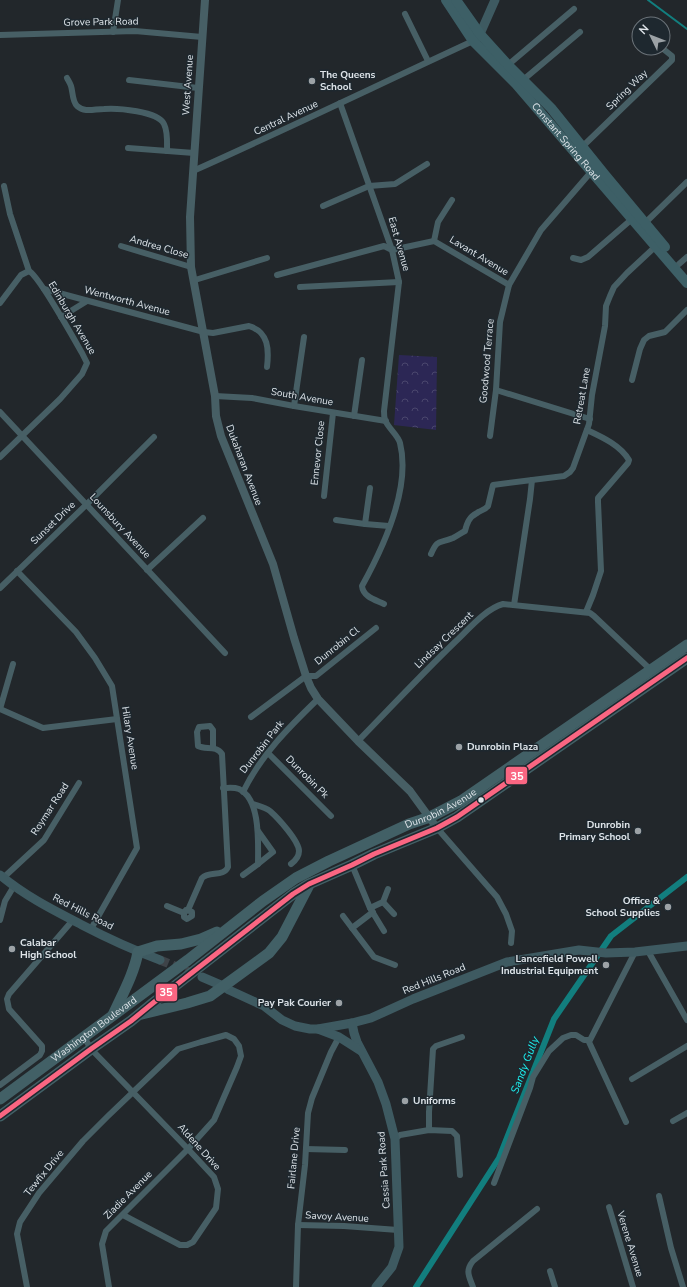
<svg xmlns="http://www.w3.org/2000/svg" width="687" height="1287" viewBox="0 0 687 1287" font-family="'Nunito Sans',sans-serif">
<defs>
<pattern id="forest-crowns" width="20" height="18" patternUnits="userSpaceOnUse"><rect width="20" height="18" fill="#2c2755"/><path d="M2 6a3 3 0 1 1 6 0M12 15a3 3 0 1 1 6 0" fill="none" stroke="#4a466d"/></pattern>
</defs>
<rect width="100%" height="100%" fill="#22272b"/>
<polygon fill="url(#forest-crowns)" points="399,355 437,357 436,430 394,425"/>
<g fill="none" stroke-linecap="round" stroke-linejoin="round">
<polyline stroke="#127e7e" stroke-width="2" points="648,0 687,29"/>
<polyline stroke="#127e7e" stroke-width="6" points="416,1287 499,1158 554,1019 611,936 687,877"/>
<polyline stroke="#3e4348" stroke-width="9" stroke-dasharray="9 4.5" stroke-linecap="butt" points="160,960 196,975"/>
<g stroke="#475f65" stroke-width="6">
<polyline points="405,14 428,61"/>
<polyline points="113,32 118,0"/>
<polyline points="0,35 135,31 202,37"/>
<polyline points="508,65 574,9"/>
<path d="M67,78C68,80 70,83 71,86C73,92 72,101 77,106C85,113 94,109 104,109C117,108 158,111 164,124C168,132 167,143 167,151"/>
<polyline points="129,80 198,88"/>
<polyline points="523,80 580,32"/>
<path d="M340,103L392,250L399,282L384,411C384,414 384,417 385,420C388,428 398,435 400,443C411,487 383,548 362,586C363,597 376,600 384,604"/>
<polyline points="582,147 672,60 672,56 662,48"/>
<polyline points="128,148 194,153"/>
<path d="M193,171C287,129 380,84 473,41"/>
<polyline points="323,206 369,186 395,184 427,164"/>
<polyline points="645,223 687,182"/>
<polyline points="434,241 438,222 452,200"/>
<polyline points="121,246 191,267"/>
<polyline points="573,258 581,260 588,257 632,219"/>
<polyline points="679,264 687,257"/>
<polyline points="277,275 384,246 392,250 434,241 509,285"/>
<polyline points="195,280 267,258"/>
<polyline points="300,287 399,282"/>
<path d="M44,289L204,332L213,333L249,326C269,332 269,350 267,367"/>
<polyline points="0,303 21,275 29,271"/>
<polyline points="61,317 87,301"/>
<polyline points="632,380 640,349 644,340 649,336 665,332 687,310"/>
<polyline points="496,390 590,419"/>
<polyline points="215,396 252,398 294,406 386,421"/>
<polyline points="294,406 304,337"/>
<polyline points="0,412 225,653"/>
<polyline points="354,416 362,360"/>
<polyline points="490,436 496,390 500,322 509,285 541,230 591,172"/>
<path d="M0,457L60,399L82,374L87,363L82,353C74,339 39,276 29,271L10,214L4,186"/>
<polyline points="324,496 333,413"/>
<polyline points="336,520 365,524 389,526"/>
<polyline points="365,524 370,488"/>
<path d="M431,554C438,538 439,544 453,538C457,536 461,533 465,531C467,523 469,517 477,513C481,510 485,510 488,506L493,485L564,476L570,472L573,468L589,424L592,395L605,326L606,306L610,296L614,287L627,273L656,246"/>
<polyline points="147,570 203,518"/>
<polyline points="17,571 76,632 95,658 112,686 137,848 91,929"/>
<polyline points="0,588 86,505 154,437"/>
<polyline points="514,605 530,499 532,480"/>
<path d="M586,612L593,595L601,571L598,502V498L628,463L629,460C620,445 602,437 587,430"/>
<polyline points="0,709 43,728 117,719"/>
<polyline points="0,709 13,664"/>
<polyline points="251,717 306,676 316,676 376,628"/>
<path d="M358,741C390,708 422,674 455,642C468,630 485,609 503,604L590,613L594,616L652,671"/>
<polyline points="268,753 331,816"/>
<path d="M223,788C228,788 234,787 239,789C261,799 258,844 258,864"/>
<path d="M243,792C261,755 289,727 318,699"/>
<path d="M253,804C259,806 265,807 270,811C278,818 299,841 299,851C299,857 295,861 291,864"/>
<polyline points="437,828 497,897 506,914 512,931 511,943"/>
<polyline points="352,865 370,908 384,931"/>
<polyline points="243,875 258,864 273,852 258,831"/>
<polyline points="3,878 44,840 79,783"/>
<polyline points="383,902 394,914"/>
<polyline points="167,906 184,913 186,910 190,911 192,912 192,916 187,919 184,917 184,913"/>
<polyline points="370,908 383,902 388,889"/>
<path d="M188,910L202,878C209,871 224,877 228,867L222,754C216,745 206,750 198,746L197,732L199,727L210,726L213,730V748"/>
<polyline points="343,916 352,928 373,912"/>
<polyline points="0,920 5,901 14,886"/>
<polyline points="352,928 374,957 395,965"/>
<polyline points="648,951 687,1020"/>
<polyline points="84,1037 91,1049 188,1149 214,1177 218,1189 216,1208 193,1242 187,1245 180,1245 123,1215"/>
<polyline points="632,1079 687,1046"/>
<polyline points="0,1085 40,1055 42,1051 42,1046 9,1009 7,999 9,994 73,920"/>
<polyline points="673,1121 687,1113"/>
<polyline points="626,1122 589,1042 635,952"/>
<polyline points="429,1130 429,1112 433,1049 436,1046 462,1037"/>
<polyline points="395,1139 400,1135 429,1130 452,1131 457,1136 460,1175"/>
<polyline points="306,1149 345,1150"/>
<polyline points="494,1183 530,1088 533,1077 549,1051 563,1038 571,1035 576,1035 584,1040 589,1040"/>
<polyline points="659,1196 671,1248 683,1287"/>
<polyline points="609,1207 633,1287"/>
<polyline points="298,1225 344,1226 398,1230"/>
<polyline points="550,1271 555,1287"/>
<polyline points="27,1287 17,1234 20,1222 39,1193 83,1141 108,1116 178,1049 201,1042 226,1035 234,1039 239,1046 241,1056 237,1067 214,1120 188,1149 106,1231 102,1244 109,1287"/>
<polyline points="296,1287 298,1225 305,1165 308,1113 312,1098 331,1052 339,1037"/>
<path d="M473,1287C469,1276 465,1271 473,1261L537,1209"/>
</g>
<polyline stroke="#475f65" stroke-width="8" points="205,0 190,217 191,267 215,396 216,416 221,436 273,564 294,638 306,676 311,688 318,699 358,741 410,791 437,828"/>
<g stroke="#3e5a61" stroke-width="9">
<polyline points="476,39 480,34 495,0"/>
<path d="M0,875C25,896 53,910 82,925C107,938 133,950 160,960"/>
<polyline points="202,977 223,986 229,990 264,1006 282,1020 295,1026 310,1029 318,1029 352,1023 371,1018 413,999 507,962 579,950 606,953 635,952 687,946"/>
<polyline points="352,1023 354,1033 357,1042 378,1082 386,1104 395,1139 399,1247 392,1267 376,1287"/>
<polyline points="318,1029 339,1037 361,1051"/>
</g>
<g stroke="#3d5f66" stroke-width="10">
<path id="s1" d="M446,0L473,41L516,84L687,283"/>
<polyline points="456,0 480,34 508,65 551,108 605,175 665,247"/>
</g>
<g stroke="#426066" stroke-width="11">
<polyline points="142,1014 187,1003 210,996 269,953 282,937 309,885"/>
<path d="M113,1015C122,995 134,974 138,952L157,946L181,944L201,939L217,932"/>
<path id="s2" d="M0,1099L188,960L263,901L296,878L329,861L409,824L430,817L461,801L687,645"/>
<polyline points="0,1116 91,1049 131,1021 153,1003 293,894 309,884 352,865 374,854 437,828 457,817 687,658"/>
</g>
<defs>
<polyline id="bus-1" points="0,1116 91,1049 131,1021 153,1003 293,894 309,884 352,865 374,854 437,828 457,817 687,658"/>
</defs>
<use href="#bus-1" stroke="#1e282f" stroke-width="8"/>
<use href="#bus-1" stroke="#fa6682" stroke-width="5"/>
</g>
<g fill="#9ca2a6" stroke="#1e282f" stroke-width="1.5">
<circle cx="312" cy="81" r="4"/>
<circle cx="459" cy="747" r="4"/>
<circle cx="638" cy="831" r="4"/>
<circle cx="668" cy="907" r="4"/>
<circle cx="12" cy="949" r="4"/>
<circle cx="606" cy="965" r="4"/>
<circle cx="339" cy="1003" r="4"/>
<circle cx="405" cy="1101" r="4"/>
</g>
<circle fill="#dee4e9" stroke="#1e282f" stroke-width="1.5" cx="481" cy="800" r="3.5"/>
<g text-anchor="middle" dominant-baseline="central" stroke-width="3" stroke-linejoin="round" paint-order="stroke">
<g font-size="10" fill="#dee4e9" stroke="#1e282f">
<text transform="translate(101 22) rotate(-1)">Grove Park Road</text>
<text transform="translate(188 85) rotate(-86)">West Avenue</text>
<text transform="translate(627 90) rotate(-44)">Spring Way</text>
<text transform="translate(286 118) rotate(-25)">Central Avenue</text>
<text stroke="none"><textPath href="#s1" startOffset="186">Constant Spring Road</textPath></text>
<text transform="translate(399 244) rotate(74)">East Avenue</text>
<text transform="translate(159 247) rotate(16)">Andrea Close</text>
<text transform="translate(479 256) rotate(31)">Lavant Avenue</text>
<text transform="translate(127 301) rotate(15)">Wentworth Avenue</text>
<text transform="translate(72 318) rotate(59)">Edinburgh Avenue</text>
<text transform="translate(487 361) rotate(-85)">Goodwood Terrace</text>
<text transform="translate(582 396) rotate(-80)">Retreat Lane</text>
<text transform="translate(302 397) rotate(10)">South Avenue</text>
<text transform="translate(318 453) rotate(-84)">Ennevor Close</text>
<text transform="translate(244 465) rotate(69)">Dukaharan Avenue</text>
<text transform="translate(53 523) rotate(-44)">Sunset Drive</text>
<text transform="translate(120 526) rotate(47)">Lounsbury Avenue</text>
<text transform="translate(444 640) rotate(-44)">Lindsay Crescent</text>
<text transform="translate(337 646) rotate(-39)">Dunrobin Cl</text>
<text transform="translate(130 738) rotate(81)">Hilary Avenue</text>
<text transform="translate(262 747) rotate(-52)">Dunrobin Park</text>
<text transform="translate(307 777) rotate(45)">Dunrobin Pk</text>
<text stroke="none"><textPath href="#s2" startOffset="530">Dunrobin Avenue</textPath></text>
<text transform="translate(50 809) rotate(-57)">Roymar Road</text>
<text transform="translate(83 912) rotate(27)">Red Hills Road</text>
<text transform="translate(434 979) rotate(-22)">Red Hills Road</text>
<text stroke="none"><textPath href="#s2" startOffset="117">Washington Boulevard</textPath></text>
<text transform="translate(199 1147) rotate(48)">Aldene Drive</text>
<text transform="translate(294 1158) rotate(-85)">Fairlane Drive</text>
<text transform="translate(384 1170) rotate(-94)">Cassia Park Road</text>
<text transform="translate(44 1173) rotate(-51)">Tewfix Drive</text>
<text transform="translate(128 1195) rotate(-45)">Ziadie Avenue</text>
<text transform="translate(337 1217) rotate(3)">Savoy Avenue</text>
<text transform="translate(630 1244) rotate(73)">Verene Avenue</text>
</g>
<g font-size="10" font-weight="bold" fill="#dee4e9" stroke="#1e282f" text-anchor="start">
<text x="320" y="75">The Queens<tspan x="320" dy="12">School</tspan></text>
<text x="467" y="747">Dunrobin Plaza</text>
<text x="630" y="825" text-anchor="end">Dunrobin<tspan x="630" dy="12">Primary School</tspan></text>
<text x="660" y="901" text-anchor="end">Office &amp;<tspan x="660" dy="12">School Supplies</tspan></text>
<text x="20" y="943">Calabar<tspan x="20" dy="12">High School</tspan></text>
<text x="598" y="959" text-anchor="end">Lancefield Powell<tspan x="598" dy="12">Industrial Equipment</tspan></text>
<text x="331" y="1003" text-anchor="end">Pay Pak Courier</text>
<text x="413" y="1101">Uniforms</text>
</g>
<g font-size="11" font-style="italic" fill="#1ef5f3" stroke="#1e282f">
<text transform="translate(525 1065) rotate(-69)">Sandy Gully</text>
</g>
</g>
<g stroke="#1e282f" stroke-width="1.5">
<rect x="505" y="766" width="23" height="19" rx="4" fill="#fa6682"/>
<rect x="155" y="983" width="23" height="19" rx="4" fill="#fa6682"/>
</g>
<g font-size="11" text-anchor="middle" font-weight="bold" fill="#fff">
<text x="517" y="780">35</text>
<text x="166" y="996">35</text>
</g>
<g transform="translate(651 36) rotate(313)"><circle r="19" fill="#1e282f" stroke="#6b7379"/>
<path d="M0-3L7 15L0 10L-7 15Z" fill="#9ca2a6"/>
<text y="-6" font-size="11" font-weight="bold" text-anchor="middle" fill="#dee4e9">N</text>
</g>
</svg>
